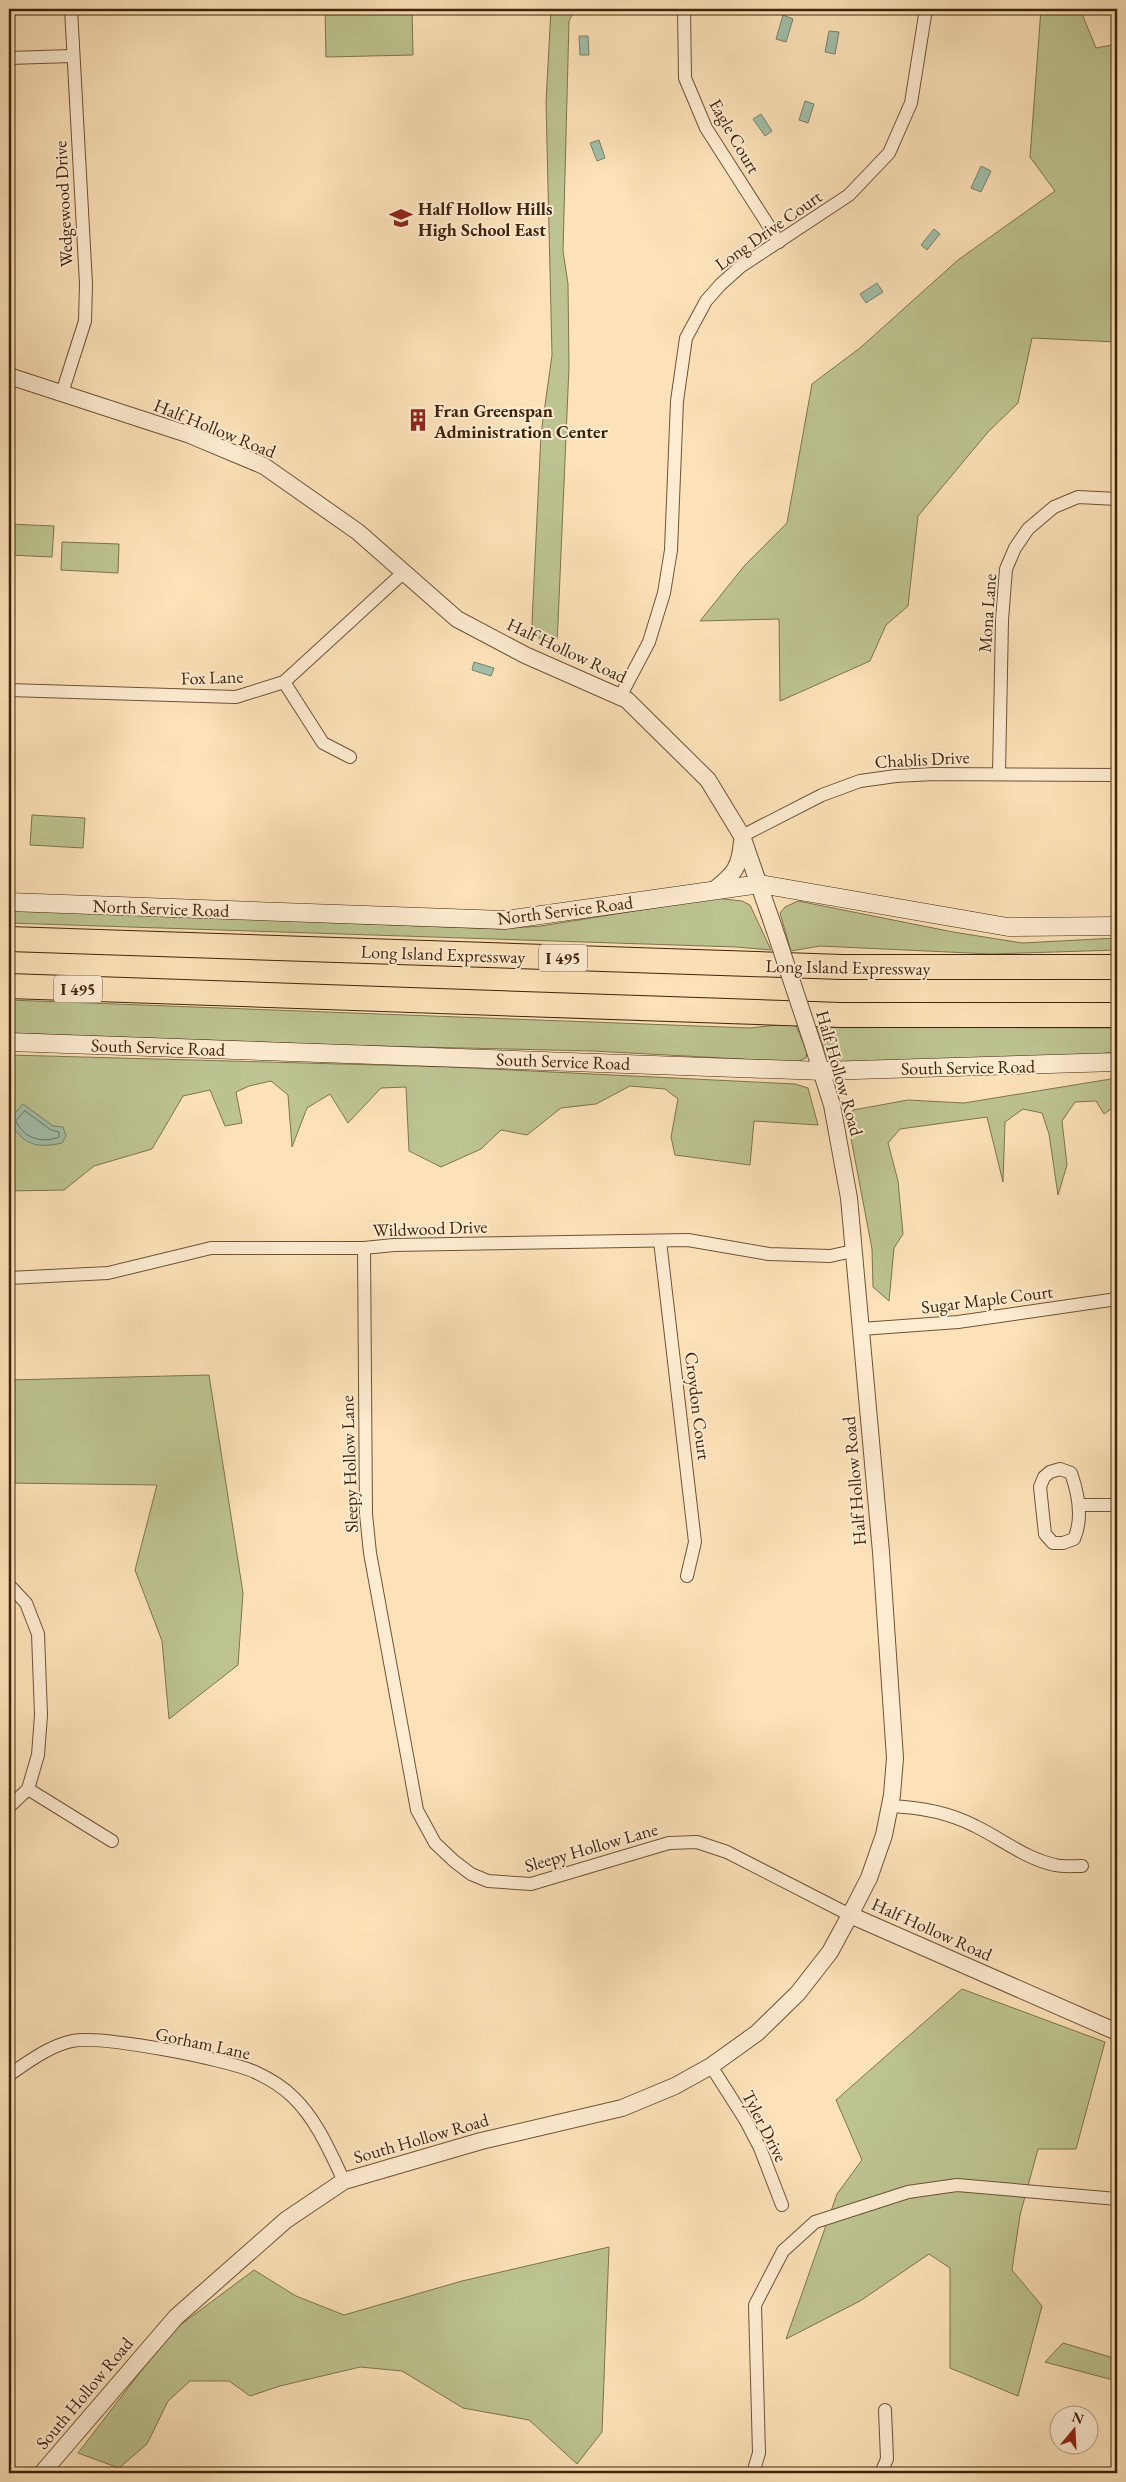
<svg xmlns="http://www.w3.org/2000/svg" width="1126" height="2482" viewBox="0 0 1126 2482" font-family="'EB Garamond',serif">
<rect width="100%" height="100%" fill="#fde2b9"/>
<filter id="stains"><feTurbulence type="fractalNoise" baseFrequency=".004" numOctaves="4"/><feColorMatrix values="0 0 0 0 .2 0 0 0 0 .09 0 0 0 0 .02 0 0 0 .5 -.17"/></filter>
<radialGradient id="worn" r=".72"><stop offset=".6" stop-color="#630" stop-opacity="0"/><stop offset="1" stop-color="#630" stop-opacity=".3"/></radialGradient>
<g fill="#bdc491" stroke="#7e744e">
<polygon points="325,9 412,9 413,55 326,57"/>
<polygon points="551,9 575,9 569,21 563,251 568,284 569,367 558,623 557,639 546,642 534,635 532,623 541,434 552,355 546,102"/>
<polygon points="1041,9 1080,9 1096,48 1117,44 1117,342 1032,338 1018,403 988,432 918,516 908,606 886,625 870,661 780,701 779,619 700,621 745,565 787,523 812,384 860,348 958,260 1055,191 1030,157"/>
<polygon points="9,524 54,526 52,557 9,555"/>
<polygon points="62,542 119,544 118,573 61,570"/>
<polygon points="32,815 85,818 83,848 30,845"/>
<polygon points="716,898 742,901 750,905 771,950 736,947 9,923 9,910 498,929 541,926"/>
<polygon points="798,901 953,932 1022,943 1117,938 1117,950 991,954 820,946 791,951 780,913 785,907"/>
<polygon points="9,1000 750,1028 795,1023 807,1052 806,1058 797,1062 593,1051 336,1045 9,1033"/>
<polygon points="815,1023 834,1027 1117,1028 1117,1052 988,1064 837,1063 827,1058"/>
<polygon points="9,1055 450,1067 795,1084 808,1088 818,1125 754,1121 750,1165 675,1155 671,1137 678,1099 665,1089 630,1086 596,1104 561,1108 527,1135 501,1130 481,1149 441,1167 409,1151 406,1087 381,1088 348,1123 330,1094 307,1108 292,1147 288,1095 271,1081 249,1086 236,1092 242,1123 225,1126 210,1090 183,1096 152,1149 94,1166 64,1190 9,1191"/>
<polygon points="1117,1078 1117,1105 1104,1114 1096,1101 1075,1102 1062,1121 1067,1165 1058,1195 1049,1134 1042,1113 1023,1109 1005,1122 1003,1182 987,1117 900,1129 888,1143 898,1181 903,1234 894,1248 889,1301 873,1287 872,1249 850,1133 853,1110 908,1100 964,1103"/>
<polygon points="209,1375 243,1593 238,1665 169,1719 162,1641 135,1570 157,1485 9,1483 9,1380"/>
<polygon points="962,1989 1105,2042 1076,2149 1038,2149 1020,2215 1012,2270 1042,2306 1018,2396 950,2368 950,2268 929,2254 860,2301 786,2339 837,2194 862,2160 836,2100"/>
<polygon points="609,2247 602,2432 577,2464 529,2420 463,2408 402,2371 360,2367 280,2386 250,2396 229,2381 190,2381 168,2401 147,2444 119,2468 78,2453 171,2332 254,2270 296,2296 344,2315 462,2281"/>
<polygon points="1063,2343 1117,2359 1117,2381 1045,2362"/>
</g>
<g fill="#a1bfaa" stroke="#7a816a">
<polygon points="783,15 793,19 786,42 776,39"/>
<polygon points="829,31 839,32 835,54 825,52"/>
<polygon points="579,36 588,36 589,55 580,55"/>
<polygon points="805,101 814,104 808,123 799,120"/>
<polygon points="761,114 772,131 765,136 753,119"/>
<polygon points="599,140 605,158 597,161 590,143"/>
<polygon points="981,166 991,171 981,192 971,188"/>
<polygon points="934,229 940,234 927,250 921,245"/>
<polygon points="877,283 883,292 866,303 860,294"/>
<polygon points="474,662 494,668 491,676 472,670"/>
<path d="M23,1104L53,1126L63,1127L66,1136L62,1143C35,1149 22,1144 9,1120Z"/>
</g>
<g fill="none" stroke-linecap="round" stroke-linejoin="round">
<path stroke="#70715a" stroke-width="1" d="M25,1111L51,1130L59,1132V1137C42,1144 23,1138 16,1121Z"/>
<defs>
<g id="minor">
<polyline points="684,9 685,78 706,128 779,242"/>
<polyline points="9,58 72,56"/>
<polyline points="62,393 85,321 86,284 71,9"/>
<polyline points="284,682 323,743 350,757"/>
<polyline points="9,690 236,697 284,682 403,573"/>
<polyline points="620,697 649,642 664,593 671,550 677,401 686,338 706,301 720,285 740,267 849,195 889,153 911,103 926,9"/>
<polyline points="999,774 1002,620 1006,569 1015,548 1028,529 1054,507 1078,497 1117,499"/>
<polyline points="742,836 822,795 860,781 896,776 934,774 1117,775"/>
<polyline points="660,1241 695,1542 687,1576"/>
<polyline points="364,1248 366,1514 370,1553 417,1810 435,1843 454,1861 471,1874 488,1881 531,1884 669,1843 697,1842 727,1852 850,1915"/>
<polyline points="9,1278 108,1273 211,1248 364,1248 394,1245 688,1240 769,1254 830,1256 853,1251"/>
<polyline points="861,1329 958,1322 1117,1299"/>
<path d="M1060,1469L1071,1473C1078,1493 1083,1519 1074,1539L1063,1543H1053L1045,1534L1040,1487L1044,1477L1050,1472Z"/>
<polyline points="1079,1505 1117,1505"/>
<polyline points="9,1585 26,1603 38,1634 41,1715 38,1755 28,1789 9,1807"/>
<polyline points="28,1789 112,1841"/>
<path d="M889,1806C920,1807 948,1812 975,1826C1002,1839 1026,1859 1055,1865C1063,1867 1073,1866 1082,1866"/>
<polyline points="711,2066 746,2121 760,2148 782,2205"/>
<path d="M9,2075C28,2062 49,2046 72,2041C102,2035 226,2059 255,2072C268,2078 283,2087 293,2097C317,2120 330,2152 344,2181"/>
<polyline points="753,2473 759,2453 755,2305 783,2251 815,2222 908,2192 957,2185 1117,2199"/>
<polyline points="881,2473 887,2459 885,2410"/>
</g>
<g id="tertiary">
<polyline points="9,376 190,435 264,466 358,532 457,619 525,655 627,700 708,780 742,836 774,928"/>
<path d="M714,890C734,874 740,868 742,841"/>
<polyline points="850,1915 1117,2032"/>
<polyline points="42,2473 176,2317 286,2220 344,2181 481,2141 622,2108 675,2086 711,2066 757,2033 798,1993 830,1952 850,1915 869,1878 884,1835 892,1795 895,1758 881,1552 849,1198 832,1105 813,1045"/>
</g>
<g id="secondary">
<polyline points="9,902 505,920 760,884 1008,927 1117,926"/>
<polyline points="9,1042 823,1071 1117,1062"/>
</g>
<g id="motorway">
<polyline points="9,939 842,967 1117,967"/>
<polyline points="9,986 841,1015 1117,1015"/>
</g>
</defs>
<use href="#minor" stroke="#6e5336" stroke-width="14"/>
<use href="#tertiary" stroke="#6e5336" stroke-width="18"/>
<use href="#secondary" stroke="#3f230a" stroke-width="19"/>
<use href="#motorway" stroke="#3f230a" stroke-width="26"/>
<use href="#minor" stroke="#feecd2" stroke-width="12"/>
<use href="#tertiary" stroke="#feecd2" stroke-width="16"/>
<use href="#secondary" stroke="#feecd2" stroke-width="18"/>
<use href="#motorway" stroke="#fde2b9" stroke-width="24"/>
<defs>
<polyline id="tertiary-bridge" points="774,928 813,1045"/>
</defs>
<use href="#tertiary-bridge" stroke="#6e5336" stroke-width="18" stroke-linecap="butt"/>
<use href="#tertiary-bridge" stroke="#feecd2" stroke-width="16"/>
</g>
<defs>
<symbol id="school-bare" viewBox="-9 -9 18 18"><path d="M0-5L7-2L0 1L-7-2ZM-4 1L0 2.5L4 1V4Q0 6-4 4Z" fill="#8f2418" stroke="#feecd2" stroke-width="2.5" paint-order="stroke"/></symbol>
<symbol id="building-bare" viewBox="-9 -9 18 18"><path d="M-4-6H4V6H1V3H-1V6H-4ZM-2.5-4.3h1.7v1.8h-1.7ZM.8-4.3h1.7v1.8H.8ZM-2.5-1h1.7V.8h-1.7ZM.8-1h1.7V.8H.8Z" fill="#8f2418" stroke="#feecd2" stroke-width="2.5" paint-order="stroke"/></symbol>
</defs>
<g fill-rule="evenodd">
<use href="#school-bare" x="385" y="202" width="32" height="32"/>
<use href="#building-bare" x="402" y="404" width="32" height="32"/>
</g>
<g text-anchor="middle" dominant-baseline="central" stroke-width="4" stroke-linejoin="round" paint-order="stroke">
<g fill="#feecd2" stroke="#785f46" stroke-width="1">
<rect x="539" y="944.5" width="48" height="27" rx="4"/>
<rect x="54" y="975.5" width="48" height="27" rx="4"/>
</g>
<g font-size="16" font-weight="bold" fill="#3f230a">
<text x="563" y="958">I 495</text>
<text x="78" y="989">I 495</text>
</g>
<g font-size="18" fill="#3f230a" stroke="#feecd2">
<text transform="translate(735 136) rotate(60)">Eagle Court</text>
<text transform="translate(63 204) rotate(-93)">Wedgewood Drive</text>
<text transform="translate(768 230) rotate(-35)">Long Drive Court</text>
<text transform="translate(215 428) rotate(22)">Half Hollow Road</text>
<text transform="translate(987 613) rotate(-86)">Mona Lane</text>
<text transform="translate(567 650) rotate(25)">Half Hollow Road</text>
<text transform="translate(212 677) rotate(-2)">Fox Lane</text>
<text transform="translate(922 759) rotate(-3)">Chablis Drive</text>
<text transform="translate(161 908) rotate(2)">North Service Road</text>
<text transform="translate(565 910) rotate(-7)">North Service Road</text>
<text transform="translate(443 954) rotate(2)">Long Island Expressway</text>
<text transform="translate(848 967) rotate(1)">Long Island Expressway</text>
<text transform="translate(158 1047) rotate(2)">South Service Road</text>
<text transform="translate(563 1061) rotate(2)">South Service Road</text>
<text transform="translate(968 1067) rotate(-1)">South Service Road</text>
<text transform="translate(840 1073) rotate(74)">Half Hollow Road</text>
<text transform="translate(430 1228) rotate(-2)">Wildwood Drive</text>
<text transform="translate(987 1299) rotate(-7)">Sugar Maple Court</text>
<text transform="translate(698 1406) rotate(83)">Croydon Court</text>
<text transform="translate(349 1464) rotate(-92)">Sleepy Hollow Lane</text>
<text transform="translate(854 1481) rotate(-95)">Half Hollow Road</text>
<text transform="translate(591 1847) rotate(-16)">Sleepy Hollow Lane</text>
<text transform="translate(932 1929) rotate(24)">Half Hollow Road</text>
<text transform="translate(203 2043) rotate(12)">Gorham Lane</text>
<text transform="translate(765 2126) rotate(63)">Tyler Drive</text>
<text transform="translate(421 2138) rotate(-16)">South Hollow Road</text>
<text transform="translate(84 2393) rotate(-50)">South Hollow Road</text>
</g>
<g font-size="18" font-weight="bold" fill="#3f230a" stroke="#feecd2" text-anchor="start">
<text x="418" y="208">Half Hollow Hills<tspan x="418" dy="21">High School East</tspan></text>
<text x="434" y="410">Fran Greenspan<tspan x="434" dy="21">Administration Center</tspan></text>
</g>
</g>
<rect width="1126" height="2482" fill="none" stroke="#fde2b9" stroke-width="30"/>
<rect x="10" y="10" width="1106" height="2462" fill="none" stroke="#3f230a" stroke-width="2.5"/>
<rect x="15" y="15" width="1096" height="2452" fill="none" stroke="#3f230a"/>
<g transform="translate(1074 2430) rotate(18)"><circle r="24" fill="#feecd2" stroke="#b29c82"/>
<path d="M0-4L9 19L0 12L-9 19Z" fill="#8f2418"/>
<text y="-8" font-size="14" font-weight="bold" text-anchor="middle" fill="#3f230a">N</text>
</g>
<rect width="100%" height="100%" filter="url(#stains)"/>
<rect width="100%" height="100%" fill="url(#worn)"/>
</svg>
